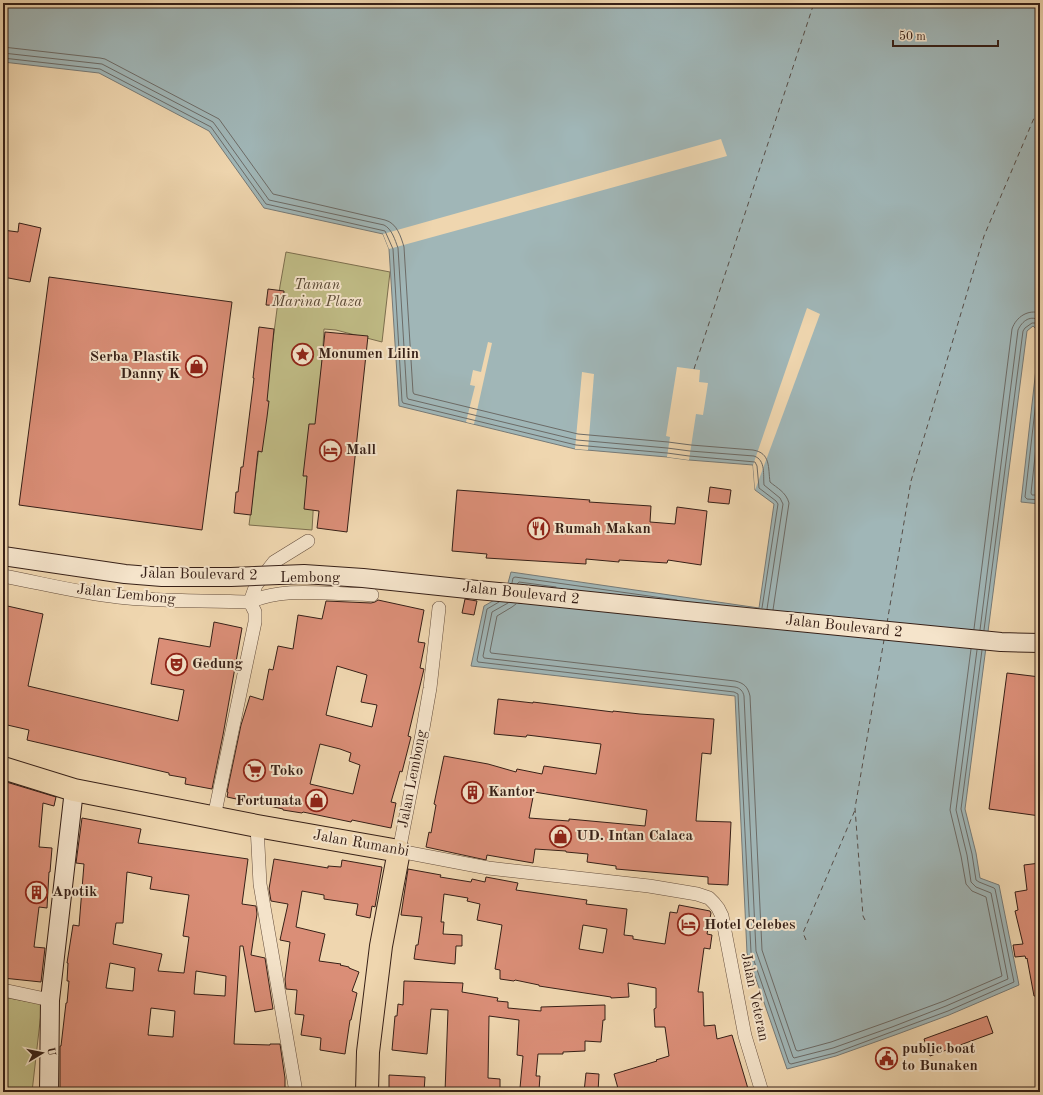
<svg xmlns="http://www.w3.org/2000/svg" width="1043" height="1095" viewBox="0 0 1043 1095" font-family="'Old Standard TT',serif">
<rect width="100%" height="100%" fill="#efd6af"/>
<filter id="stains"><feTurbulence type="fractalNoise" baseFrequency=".005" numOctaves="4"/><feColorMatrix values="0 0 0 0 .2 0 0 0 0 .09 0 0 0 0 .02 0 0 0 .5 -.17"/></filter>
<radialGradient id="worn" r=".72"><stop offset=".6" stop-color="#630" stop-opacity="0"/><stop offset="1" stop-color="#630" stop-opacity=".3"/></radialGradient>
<g fill="#c0bc86" stroke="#7c6e4e">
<polygon points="286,252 390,272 382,342 336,330 324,329 312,530 249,525 280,286"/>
<polygon points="3,997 42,1004 32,1092 3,1091"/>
</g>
<polygon fill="#a0b6b7" stroke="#767a77" points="3,3 1040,3 1040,504 1021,502 1040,333 1033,326 1027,331 965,809 976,853 980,878 999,885 1019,985 949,1015 895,1035 836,1056 787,1069 747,953 735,696 471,666 484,606 505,594 511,572 759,608 774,504 755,490 753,465 689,460 667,457 575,449 399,406 389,249 383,234 264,208 209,131 99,73 3,62"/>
<g fill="#efd6af">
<polygon points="721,139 727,156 389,249 383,234"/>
<polygon points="807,308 820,314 755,490 753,465"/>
<polygon points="488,342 492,343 474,424 466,422 475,386 470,385 473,370 481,372"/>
<polygon points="677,367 700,370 699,382 708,383 703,415 696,414 689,460 667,457 670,437 666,436"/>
<polygon points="582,372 594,374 588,450 575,449"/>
</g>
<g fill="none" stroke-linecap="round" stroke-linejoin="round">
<g stroke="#6c6b67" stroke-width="1">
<path d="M3,47L100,58L105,59L219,119L273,194L385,220C397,223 401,237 404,247L413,392L414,394L578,434L668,442L691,445L753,450C771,453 768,468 770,482C777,488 786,492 789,503L773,610"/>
<path d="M3,53L102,64L213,122L216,126L269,200L384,225C392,229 395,240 398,248L407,397L408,399L577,440L667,448L690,451L754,456C766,460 763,475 764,485L780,498L783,504L767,609"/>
<polyline points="3,58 100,69 211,127 266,204 385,231 393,249 402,401 403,403 576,445 667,453 689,456 755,462 757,466 759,488 776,501 778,504 762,608"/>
<polyline points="1040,366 1025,497 1027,499 1040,500"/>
<polyline points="1040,411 1031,493 1032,495 1040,495"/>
<polyline points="512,583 513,578 515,577 677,600"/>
<polyline points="517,584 519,582 556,587"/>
<polyline points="499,602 487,609 477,660 478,662 734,692 738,694 751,952 789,1063 791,1064 835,1053 894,1031 948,1011 1014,982 995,889 994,888 979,882 976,880 972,854 961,809 982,650"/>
<path d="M508,603L492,612L483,656L484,658L735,687C740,688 743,691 744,696L756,951L793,1057L794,1058L833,1048L892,1027L946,1006L1008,979L991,893L976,887L971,882L967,855L956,810L977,650"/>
<path d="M516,604L512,607L497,616L490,651L491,653L735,681C744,683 748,687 750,696L762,950L796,1050L798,1051L831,1042L890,1021L944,1001L1002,976L986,897L972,891L966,884L961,856L950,810L971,649"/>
<path d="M974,629L1012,329C1016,317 1028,309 1040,313"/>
<path d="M980,630L1018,330C1022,321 1031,314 1040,321"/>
<polyline points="984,630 1023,331 1025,328 1032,323 1036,323 1040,328"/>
</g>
<g stroke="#564d47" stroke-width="1" stroke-dasharray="5 4" stroke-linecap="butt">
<polyline points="694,369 814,3"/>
<polyline points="887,623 911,481 984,236 1040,104"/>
<polyline points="865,920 863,916 855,808 884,640"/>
<polyline points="806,940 803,933 855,810"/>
</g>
</g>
<g fill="#da8e77" stroke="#372017" fill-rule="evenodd">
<polygon points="19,223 41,228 30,282 3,277 3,230 18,232"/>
<polygon points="49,277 232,302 202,530 19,505"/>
<polygon points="268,289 284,291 283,306 266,305"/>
<polygon points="259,327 274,329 267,401 269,401 267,417 262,452 258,451 251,515 234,513 236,492 238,492 241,467 243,467 254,378 253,378"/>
<polygon points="325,332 368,336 347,532 317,528 319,511 304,509 307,476 303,476 309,424 315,424"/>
<polygon points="710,487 731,490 729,504 708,502"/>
<polygon points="457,490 590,500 589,502 651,506 650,522 675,524 677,507 707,511 701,565 668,560 667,563 619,560 619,562 586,559 586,564 486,558 487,554 452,551"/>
<polygon points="465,599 477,601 474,615 462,613"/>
<path d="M378,600L424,610L418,642L425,643L420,668L424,669L408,736L411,737L402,772L400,771L391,802L396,803L391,828L352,820L351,822L303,812L302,813L283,810V809L227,797L228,792H227L241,725L250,696L263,700L269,669L273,670L278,646L293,649L298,615L322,619L326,601L371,603L375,602ZM337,666L367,675L361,702L377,705L372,727L326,715ZM320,744L340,749L351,753L349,761L360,765L353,794L310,784Z"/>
<polygon points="3,605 43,614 28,686 178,721 184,690 151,684 159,638 210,647 214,622 242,628 223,735 212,789 185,784 186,778 169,775 169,773 27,740 29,730 3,724"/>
<polygon points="1007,673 1040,677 1040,816 989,809"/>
<path d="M498,699L533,703V702L613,712V711L640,714L714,719L711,754L702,753L696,821L731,822L728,885L708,884V877L616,869V866L587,862L588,854L566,852V851L535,849L533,863L487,855L486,860L426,847L429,832L431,833L436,805L434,804L444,756L488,764L516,772L517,769L542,774L544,766L596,774L601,744L527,735L526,737L494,734ZM534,792L647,810L645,826L569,819V821L529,818Z"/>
<polygon points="3,781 56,797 54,806 43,803 39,847 52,848 50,872 49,872 47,908 39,907 34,947 45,948 41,982 3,978"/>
<path d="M82,818L141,829L138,843L248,859L242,904L256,906L257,914L251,955L265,958L273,1009L255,1012L243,946H240L234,1044L270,1045V1044H280L285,1078V1092H78V1089H60V1046H61L66,1003H67L69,981H67L68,963H67L73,925L79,926L84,864L76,863ZM127,872L152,877L150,889L189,895L183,936L189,937L184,973L158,971L162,954L113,944L116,923H123ZM110,963L135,968L133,991L106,988ZM196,971L226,976L225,996L194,994ZM151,1008L175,1011L173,1037L148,1035Z"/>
<polygon points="274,859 328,868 328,866 341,867 342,860 382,867 375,907 372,906 370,918 356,915 358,904 324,899 324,895 302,891 296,927 325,934 319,961 341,964 340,965 349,967 349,968 359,972 352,991 357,993 351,1020 350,1020 345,1054 320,1050 321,1038 301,1035 304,1015 295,1014 297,990 286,989 285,979 290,942 280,940 288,904 271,901 269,889"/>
<polygon points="1040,863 1040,996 1034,996 1027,958 1026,959 1025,956 1015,957 1013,945 1023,944 1015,911 1018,910 1015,892 1027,890 1024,865"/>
<path d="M408,869L441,875L440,877L471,882L472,879L485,882L486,877L518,883L516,890L587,900L586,904L627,909L624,935L633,936V939L665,944L670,912L677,913L679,905L710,911L711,913L707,934L712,935L710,949L704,948L698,992H703L704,1026L715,1025L717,1039L732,1035L749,1092H619L614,1074L657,1061L656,1060L669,1056L665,1027H655L654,1009L656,1008V988L628,983L629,997L611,998V997L539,986V985L515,980L514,981L500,979V970L495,969L502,925L477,920L480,904L467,901L468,898L444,894L441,922H444L443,934L462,935V946H456L455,964L414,959L416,945H418L422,917L401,915ZM583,925L607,929L603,953L579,949Z"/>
<polygon points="404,981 463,983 462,992 498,998 497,1001 508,1002 508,1008 541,1011 541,1007 605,1005 605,1020 603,1020 601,1042 585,1041 585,1051 563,1052 563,1054 538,1054 536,1076 540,1076 539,1090 520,1088 523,1056 517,1055 519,1020 489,1016 488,1078 500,1079 500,1092 445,1092 448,1010 431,1009 427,1054 392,1050 395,1016 397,1016 398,1004 403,1005"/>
<polygon points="987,1016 993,1033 930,1056 924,1039"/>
<polygon points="586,1073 599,1074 598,1092 584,1092"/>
<polygon points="389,1075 425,1077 424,1092 389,1092"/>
</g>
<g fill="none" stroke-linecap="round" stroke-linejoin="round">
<defs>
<g id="street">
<path d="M3,576C41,583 79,593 118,597C161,602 206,600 250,602C280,588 318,593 350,594C358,594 365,594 372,595"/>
<polyline points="250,602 256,585 274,562 308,541"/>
<polyline points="439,608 430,688 422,734 399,851 488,868 649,886 697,894 709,898 714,903 718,908 722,916 745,1036 762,1092"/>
<polyline points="214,817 255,622 255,612 250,602"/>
<polyline points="257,826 260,884 296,1092"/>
<polyline points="3,990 50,1000"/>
</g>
<g id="secondary">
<polyline points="522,594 696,612 1001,642 1040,643"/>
<polyline points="49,1092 50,1000 74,790"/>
</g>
<polyline id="highway" points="3,768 74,790 257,826 399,851 381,946 368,1052 367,1092"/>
</defs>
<use href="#street" stroke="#654e3d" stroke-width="14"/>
<use href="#secondary" stroke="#372017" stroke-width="20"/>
<use href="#highway" stroke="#372017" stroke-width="24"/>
<use href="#street" stroke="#f5e4cb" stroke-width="13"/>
<use href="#secondary" stroke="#f5e4cb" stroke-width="18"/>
<use href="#highway" stroke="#efd6af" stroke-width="22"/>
<defs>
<polyline id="secondary-bridge" points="3,556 125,574 162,577 231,577 304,574 363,578 477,590 522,594"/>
</defs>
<use href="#secondary-bridge" stroke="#372017" stroke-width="20" stroke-linecap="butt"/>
<use href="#secondary-bridge" stroke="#f5e4cb" stroke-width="18"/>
</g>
<defs>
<symbol id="sight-ring" viewBox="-11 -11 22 22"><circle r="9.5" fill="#f5e4cb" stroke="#8f2418" stroke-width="1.5"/><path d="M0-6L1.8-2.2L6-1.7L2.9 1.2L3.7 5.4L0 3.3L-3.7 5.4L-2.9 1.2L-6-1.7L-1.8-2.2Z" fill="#8f2418"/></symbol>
<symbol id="shop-ring" viewBox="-11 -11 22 22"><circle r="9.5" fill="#f5e4cb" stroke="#8f2418" stroke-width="1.5"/><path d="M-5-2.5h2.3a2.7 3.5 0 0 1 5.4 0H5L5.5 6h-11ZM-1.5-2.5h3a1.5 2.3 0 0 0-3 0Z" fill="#8f2418"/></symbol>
<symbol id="hotel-ring" viewBox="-11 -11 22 22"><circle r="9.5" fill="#f5e4cb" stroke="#8f2418" stroke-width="1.5"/><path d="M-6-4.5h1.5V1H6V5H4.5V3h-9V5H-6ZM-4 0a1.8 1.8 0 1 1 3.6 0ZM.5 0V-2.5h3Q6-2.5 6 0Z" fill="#8f2418"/></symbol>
<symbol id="restaurant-ring" viewBox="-11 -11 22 22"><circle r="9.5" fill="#f5e4cb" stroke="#8f2418" stroke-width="1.5"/><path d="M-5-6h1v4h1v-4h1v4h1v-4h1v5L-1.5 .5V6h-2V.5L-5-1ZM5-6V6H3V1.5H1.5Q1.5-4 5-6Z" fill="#8f2418"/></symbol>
<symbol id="theatre-ring" viewBox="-11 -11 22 22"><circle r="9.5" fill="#f5e4cb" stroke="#8f2418" stroke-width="1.5"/><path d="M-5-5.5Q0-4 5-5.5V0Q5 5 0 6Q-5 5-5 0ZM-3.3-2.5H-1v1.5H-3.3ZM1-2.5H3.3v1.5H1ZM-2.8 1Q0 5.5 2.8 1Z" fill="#8f2418"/></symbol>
<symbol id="supermarket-ring" viewBox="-11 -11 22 22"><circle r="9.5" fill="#f5e4cb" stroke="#8f2418" stroke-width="1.5"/><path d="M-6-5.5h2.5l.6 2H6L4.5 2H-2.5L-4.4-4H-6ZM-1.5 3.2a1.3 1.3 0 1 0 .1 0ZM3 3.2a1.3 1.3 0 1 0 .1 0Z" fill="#8f2418"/></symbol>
<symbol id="building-ring" viewBox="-11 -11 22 22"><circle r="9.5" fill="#f5e4cb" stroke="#8f2418" stroke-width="1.5"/><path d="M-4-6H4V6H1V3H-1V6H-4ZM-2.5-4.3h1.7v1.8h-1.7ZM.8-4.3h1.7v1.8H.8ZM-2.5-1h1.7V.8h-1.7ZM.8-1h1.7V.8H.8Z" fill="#8f2418"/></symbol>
<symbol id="civic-ring" viewBox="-11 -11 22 22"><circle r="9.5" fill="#f5e4cb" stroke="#8f2418" stroke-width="1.5"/><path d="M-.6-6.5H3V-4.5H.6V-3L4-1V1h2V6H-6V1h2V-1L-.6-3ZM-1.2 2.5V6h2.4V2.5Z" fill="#8f2418"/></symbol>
</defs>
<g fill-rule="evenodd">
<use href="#sight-ring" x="290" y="342" width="25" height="25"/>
<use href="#shop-ring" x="184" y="354" width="25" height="25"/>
<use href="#hotel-ring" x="318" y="438" width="25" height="25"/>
<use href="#restaurant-ring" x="526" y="516" width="25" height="25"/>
<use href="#theatre-ring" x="164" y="652" width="25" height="25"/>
<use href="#supermarket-ring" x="242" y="758" width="25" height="25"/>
<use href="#building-ring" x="460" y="780" width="25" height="25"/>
<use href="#shop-ring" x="304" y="788" width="25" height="25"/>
<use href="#shop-ring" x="548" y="824" width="25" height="25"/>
<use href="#building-ring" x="24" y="880" width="25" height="25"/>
<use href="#hotel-ring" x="676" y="912" width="25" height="25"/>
<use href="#civic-ring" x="874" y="1046" width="25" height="25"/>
</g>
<g text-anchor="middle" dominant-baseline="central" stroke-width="4" stroke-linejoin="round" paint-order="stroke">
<g font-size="15" font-style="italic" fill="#594733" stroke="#f5e4cb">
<text x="317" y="285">Taman<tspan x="317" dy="17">Marina Plaza</tspan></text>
</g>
<g font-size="15" font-weight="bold" fill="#372017" stroke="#f5e4cb" text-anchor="start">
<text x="318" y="354">Monumen Lilin</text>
<text x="180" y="357" text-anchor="end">Serba Plastik<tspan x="180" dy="17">Danny K</tspan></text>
<text x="346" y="450">Mall</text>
<text x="554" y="529">Rumah Makan</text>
<text x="192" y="664">Gedung</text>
<text x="270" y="771">Toko</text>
<text x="488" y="792">Kantor</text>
<text x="302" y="801" text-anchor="end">Fortunata</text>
<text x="576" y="836">UD. Intan Calaca</text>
<text x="52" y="892">Apotik</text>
<text x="704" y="925">Hotel Celebes</text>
<text x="902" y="1049">public boat<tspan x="902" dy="17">to Bunaken</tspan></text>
</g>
<g font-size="15" fill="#372017" stroke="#f5e4cb">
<text transform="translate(199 575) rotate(1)">Jalan Boulevard 2</text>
<text x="310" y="578">Lembong</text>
<text transform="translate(521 594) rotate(6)">Jalan Boulevard 2</text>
<text transform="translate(126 595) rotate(6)">Jalan Lembong</text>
<text transform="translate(844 627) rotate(6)">Jalan Boulevard 2</text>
<text transform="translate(413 779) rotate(-79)">Jalan Lembong</text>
<text transform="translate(361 844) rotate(10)">Jalan Rumanbi</text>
<text transform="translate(754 997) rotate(78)">Jalan Veteran</text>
</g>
</g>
<rect width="1043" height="1095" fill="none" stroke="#efd6af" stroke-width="16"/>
<rect x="4" y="4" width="1035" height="1087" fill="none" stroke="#372017" stroke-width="2"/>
<rect x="8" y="8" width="1027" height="1079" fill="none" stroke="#372017"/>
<g transform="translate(42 1053) rotate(80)" stroke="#f5e4cb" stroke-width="3" paint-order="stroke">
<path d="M0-3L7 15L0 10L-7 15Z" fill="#372017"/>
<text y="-6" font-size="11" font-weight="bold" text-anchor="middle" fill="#372017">U</text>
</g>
<path d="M893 40v6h105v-6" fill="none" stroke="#372017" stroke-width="2"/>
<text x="899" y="40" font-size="12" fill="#372017" stroke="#f5e4cb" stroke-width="3" paint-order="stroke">50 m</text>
<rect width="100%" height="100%" filter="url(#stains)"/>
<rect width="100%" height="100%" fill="url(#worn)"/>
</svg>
